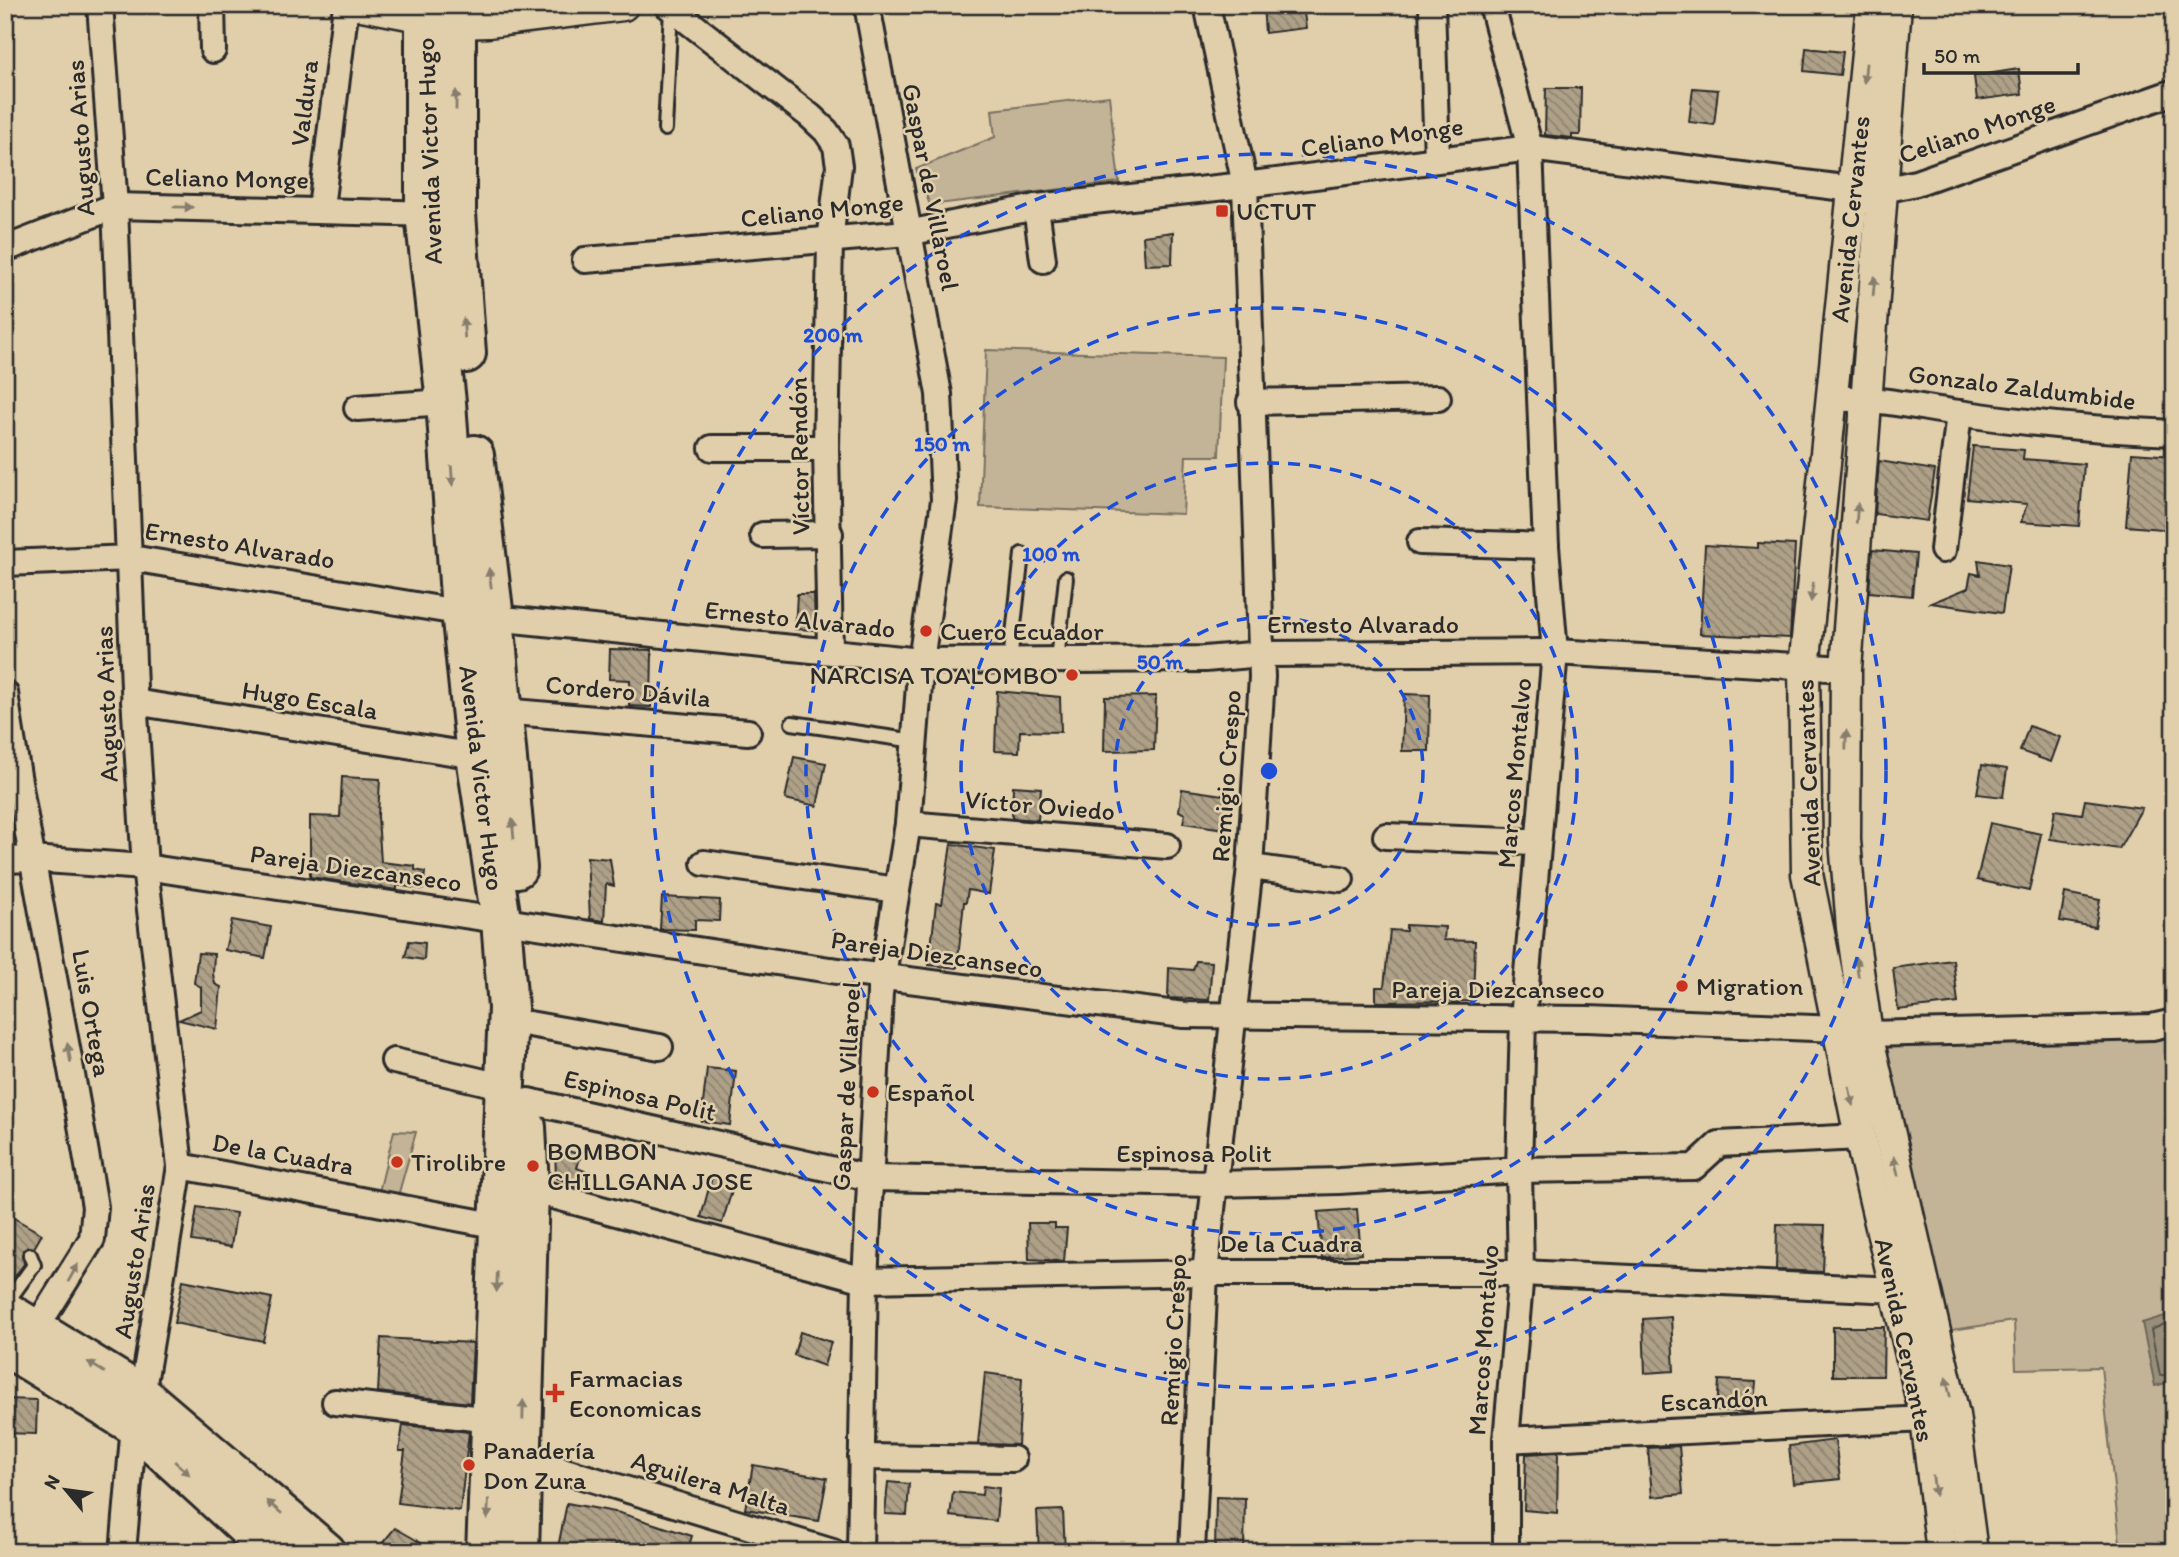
<svg xmlns="http://www.w3.org/2000/svg" width="2179" height="1557" viewBox="0 0 2179 1557" font-family="Itim,sans-serif">
<defs>
<pattern id="building-back-hatch" width="6" height="6" patternUnits="userSpaceOnUse" patternTransform="scale(1.75)"><rect width="6" height="6" fill="#afa188"/><path d="M-1 5l2 2M0 0l6 6M5-1l2 2" fill="none" stroke="#8f836f"/></pattern>
</defs>
<rect width="100%" height="100%" fill="#e1cfac"/>
<filter id="ink" filterUnits="userSpaceOnUse"><feTurbulence type="fractalNoise" baseFrequency=".0143" numOctaves="2"/><feDisplacementMap in="SourceGraphic" scale="14" xChannelSelector="R" yChannelSelector="G"/><feConvolveMatrix kernelMatrix="1 2 1 2 8 2 1 2 1" color-interpolation-filters="sRGB"/></filter>
<g filter="url(#ink)">
<g fill="#c3b497" stroke="#777061" stroke-width="2">
<polygon points="1109,96 1119,182 930,205 916,169 995,137 992,110"/>
<polygon points="986,350 1223,357 1219,456 1186,456 1183,514 980,507"/>
<polygon points="2174,1033 2174,1547 2121,1552 2101,1367 2016,1369 2014,1321 1945,1331 1876,1040"/>
<polygon points="394,1131 416,1132 398,1196 379,1192"/>
</g>
<polygon fill="#988e79" stroke="#6c665a" stroke-width="2" points="2174,1313 2174,1381 2155,1386 2142,1323"/>
<g fill="none" stroke-linecap="round" stroke-linejoin="round">
<polyline stroke="#57534a" stroke-width="2" points="2174,1320 2151,1330 2160,1375 2174,1375"/>
</g>
<g fill="url(#building-back-hatch)" stroke="#2b2b2b" stroke-width="2">
<polygon points="1263,5 1303,5 1306,28 1265,33"/>
<polygon points="1806,48 1843,52 1840,75 1804,71"/>
<polygon points="2019,69 2022,94 1977,100 1974,76"/>
<polygon points="1546,88 1581,88 1580,135 1572,135 1572,138 1545,135"/>
<polygon points="1693,88 1718,90 1714,125 1689,122"/>
<polygon points="1173,232 1172,264 1145,265 1143,236"/>
<polygon points="1973,446 2024,450 2023,459 2084,464 2079,526 2021,522 2027,504 1967,498"/>
<polygon points="2132,453 2174,456 2174,530 2126,526"/>
<polygon points="1879,461 1935,470 1927,521 1875,514"/>
<polygon points="1758,543 1795,545 1790,638 1700,634 1705,545 1758,548"/>
<polygon points="1872,550 1916,554 1912,596 1869,592"/>
<polygon points="1978,560 2009,565 2002,613 1931,603 1968,588 1971,573 1980,575"/>
<polygon points="797,594 814,594 815,630 795,629"/>
<polygon points="610,649 652,650 651,707 629,706 630,680 609,679"/>
<polygon points="997,691 1060,697 1061,732 1020,731 1019,752 995,751"/>
<polygon points="1404,694 1430,695 1429,751 1402,751"/>
<polygon points="1156,696 1154,750 1104,751 1105,697"/>
<polygon points="2029,726 2060,737 2051,762 2020,751"/>
<polygon points="794,757 826,763 817,806 785,799"/>
<polygon points="1982,765 2007,769 2003,797 1977,794"/>
<polygon points="342,777 380,779 378,816 381,862 415,866 415,870 425,872 423,889 397,885 397,890 310,877 310,816 340,817"/>
<polygon points="1013,786 1041,788 1038,820 1012,818"/>
<polygon points="1182,789 1230,796 1225,829 1183,823 1185,814 1179,811"/>
<polygon points="2085,800 2142,808 2119,849 2050,839 2055,810 2082,814"/>
<polygon points="1990,823 2041,834 2029,891 1977,880"/>
<polygon points="951,844 995,850 989,894 968,890 966,902 964,902 957,968 929,965 936,903 942,904"/>
<polygon points="587,857 610,859 614,886 606,884 604,921 590,919"/>
<polygon points="2065,893 2100,900 2095,927 2060,921"/>
<polygon points="662,897 720,900 719,921 695,920 695,930 660,929"/>
<polygon points="232,920 271,927 265,958 225,950"/>
<polygon points="1406,925 1445,927 1444,940 1475,941 1473,1001 1376,1002 1376,987 1384,987 1390,930 1406,931"/>
<polygon points="409,941 425,943 424,960 405,957"/>
<polygon points="198,953 214,954 213,974 215,984 221,987 217,1029 179,1020 201,1010 201,987 194,983"/>
<polygon points="1953,960 1958,1003 1898,1010 1893,968"/>
<polygon points="1196,961 1212,962 1209,1000 1168,998 1169,968 1193,970"/>
<polygon points="707,1068 736,1071 730,1125 701,1121"/>
<polygon points="555,1147 581,1155 577,1168 585,1171 580,1186 556,1178"/>
<polygon points="712,1177 734,1184 722,1223 701,1217"/>
<polygon points="197,1207 236,1213 231,1247 192,1241"/>
<polygon points="1357,1209 1361,1254 1322,1258 1318,1212"/>
<polygon points="5,1213 42,1234 34,1248 23,1250 24,1264 14,1278 5,1273"/>
<polygon points="1028,1223 1055,1223 1055,1228 1067,1228 1064,1261 1029,1259"/>
<polygon points="1777,1224 1825,1225 1823,1272 1776,1270"/>
<polygon points="183,1280 272,1298 263,1341 174,1323"/>
<polygon points="1671,1317 1674,1371 1645,1373 1643,1319"/>
<polygon points="1833,1327 1884,1327 1883,1376 1833,1376"/>
<polygon points="800,1332 831,1342 824,1366 794,1355"/>
<polygon points="381,1338 473,1343 470,1403 378,1392"/>
<polygon points="985,1373 1022,1378 1018,1445 978,1444"/>
<polygon points="1719,1380 1756,1382 1753,1413 1717,1410"/>
<polygon points="5,1399 37,1400 36,1434 5,1433"/>
<polygon points="403,1425 469,1432 460,1511 398,1503 405,1451 399,1451"/>
<polygon points="1835,1440 1840,1479 1793,1484 1789,1446"/>
<polygon points="1679,1446 1683,1494 1652,1497 1648,1448"/>
<polygon points="1558,1452 1557,1513 1524,1510 1526,1454"/>
<polygon points="753,1465 827,1478 819,1521 745,1509"/>
<polygon points="888,1482 909,1484 907,1515 885,1514"/>
<polygon points="983,1486 999,1488 996,1521 950,1516 953,1492 982,1495"/>
<polygon points="1216,1497 1245,1498 1244,1552 1215,1552"/>
<polygon points="567,1503 620,1513 692,1536 687,1552 636,1552 615,1545 615,1552 557,1552"/>
<polygon points="1063,1510 1065,1552 1039,1552 1037,1511"/>
<polygon points="395,1528 411,1537 436,1552 375,1552"/>
</g>
<g fill="none" stroke-linecap="round" stroke-linejoin="round">
<defs>
<g id="service">
<polyline points="665,129 671,9"/>
<polyline points="1057,660 1066,578"/>
<polyline points="1010,661 1022,554"/>
<polyline points="792,723 915,741"/>
<polyline points="5,1305 34,1265 30,1255"/>
</g>
<g id="minor">
<polyline points="100,5 115,206 135,713 145,867 180,1166 142,1395"/>
<polyline points="212,5 213,50"/>
<polyline points="667,5 810,116 826,131 836,146 839,166 830,241 826,448 830,651"/>
<polyline points="1432,5 1437,159"/>
<polyline points="1492,5 1530,148 1546,546 1555,652 1523,1019 1519,1170 1521,1273 1506,1440 1506,1552"/>
<polyline points="1036,207 1043,260"/>
<polyline points="321,208 346,5"/>
<polyline points="5,249 115,206 437,214"/>
<polyline points="585,260 908,233 1036,207 1245,185 1530,148 1852,189 1883,190 1916,183 2174,92"/>
<path d="M1832,399C1875,397 1916,407 1959,413C2031,424 2102,430 2174,433"/>
<polyline points="1250,402 1438,398"/>
<polyline points="357,408 446,402"/>
<polyline points="712,448 826,448"/>
<polyline points="763,535 830,534"/>
<polyline points="1420,542 1546,546"/>
<polyline points="1943,550 1959,413"/>
<polyline points="5,563 131,558 494,618 921,661 1205,659 1262,654 1555,652 1846,669"/>
<path d="M5,693C30,865 67,1035 95,1207L92,1239L35,1330"/>
<polyline points="134,702 476,756"/>
<polyline points="502,711 748,732"/>
<polyline points="908,824 1167,846"/>
<polyline points="1386,836 1536,842"/>
<polyline points="5,860 31,859 145,867 830,970 1184,1015 1588,1019 1838,1029 1867,1034 2152,1027 2174,1022"/>
<polyline points="704,863 897,890"/>
<polyline points="1250,867 1341,879"/>
<polyline points="529,1024 660,1047"/>
<polyline points="394,1061 506,1087"/>
<polyline points="528,1101 870,1178 1217,1184 1339,1181 1519,1170 1694,1167 1719,1144 1860,1137"/>
<polyline points="180,1166 499,1226"/>
<polyline points="516,1186 865,1280 1205,1273 1521,1273 1896,1290 1912,1288"/>
<polyline points="335,1402 492,1420"/>
<polyline points="1506,1440 1926,1419"/>
<polyline points="509,1454 833,1552"/>
<polyline points="861,1457 1013,1459"/>
<polyline points="123,1552 134,1425"/>
<polyline points="860,1552 865,1280 880,993 908,824 921,661 944,500 939,394 867,5"/>
<polyline points="1192,1552 1205,1273 1250,867 1262,677 1245,185 1207,5"/>
</g>
<g id="tertiary">
<polyline points="362,5 456,23 488,22 623,5"/>
<polyline points="1872,5 1804,668 1807,874 1860,1137 1926,1419 1942,1552"/>
<polyline points="1896,5 1846,669 1845,840 1852,928 1867,1034 1954,1415 1972,1552"/>
</g>
<g id="primary">
<polyline points="425,5 425,214 446,402 461,610 476,756 501,920 508,1008 486,1552"/>
<polyline points="456,5 456,213 466,353"/>
<polyline points="474,455 494,618 517,868"/>
<polyline points="5,1311 142,1395 326,1552"/>
<polyline points="5,1346 134,1425 273,1552"/>
<polyline points="519,1552 529,1187 526,1127"/>
</g>
</defs>
<use href="#service" stroke="#2b2b2b" stroke-width="18"/>
<use href="#minor" stroke="#2b2b2b" stroke-width="30"/>
<use href="#tertiary" stroke="#2b2b2b" stroke-width="35"/>
<use href="#primary" stroke="#2b2b2b" stroke-width="44"/>
<use href="#service" stroke="#e1cfac" stroke-width="12"/>
<use href="#minor" stroke="#e1cfac" stroke-width="24"/>
<use href="#tertiary" stroke="#e1cfac" stroke-width="30"/>
<use href="#primary" stroke="#e1cfac" stroke-width="38"/>
</g>
<defs><path id="oneway-solid" d="M-6-.8H1V-3.2L6.5 0L1 3.2V.8H-6Z" transform="scale(1.75)"/></defs>
<g fill="#867d6c">
<use href="#oneway-solid" transform="translate(1865 73) rotate(96)"/>
<use href="#oneway-solid" transform="translate(456 100) rotate(-90)"/>
<use href="#oneway-solid" transform="translate(183 207) rotate(1)"/>
<use href="#oneway-solid" transform="translate(1874 286) rotate(-85)"/>
<use href="#oneway-solid" transform="translate(464 328) rotate(-94)"/>
<use href="#oneway-solid" transform="translate(452 476) rotate(86)"/>
<use href="#oneway-solid" transform="translate(1857 513) rotate(-86)"/>
<use href="#oneway-solid" transform="translate(490 578) rotate(-97)"/>
<use href="#oneway-solid" transform="translate(1812 592) rotate(96)"/>
<use href="#oneway-solid" transform="translate(1846 740) rotate(-89)"/>
<use href="#oneway-solid" transform="translate(513 829) rotate(-95)"/>
<use href="#oneway-solid" transform="translate(1857 967) rotate(-98)"/>
<use href="#oneway-solid" transform="translate(69 1053) rotate(-100)"/>
<use href="#oneway-solid" transform="translate(1851 1096) rotate(79)"/>
<use href="#oneway-solid" transform="translate(1896 1166) rotate(-103)"/>
<use href="#oneway-solid" transform="translate(73 1273) rotate(-61)"/>
<use href="#oneway-solid" transform="translate(497 1282) rotate(92)"/>
<use href="#oneway-solid" transform="translate(96 1367) rotate(-148)"/>
<use href="#oneway-solid" transform="translate(1948 1387) rotate(-103)"/>
<use href="#oneway-solid" transform="translate(523 1410) rotate(-89)"/>
<use href="#oneway-solid" transform="translate(182 1468) rotate(42)"/>
<use href="#oneway-solid" transform="translate(1934 1486) rotate(83)"/>
<use href="#oneway-solid" transform="translate(274 1507) rotate(-140)"/>
<use href="#oneway-solid" transform="translate(488 1509) rotate(93)"/>
</g>
</g>
<g fill="none" stroke="#1d4ed8" stroke-width="3.5" stroke-dasharray="12 9">
<circle cx="1269" cy="771" r="154"/>
<circle cx="1269" cy="771" r="308"/>
<circle cx="1269" cy="771" r="463"/>
<circle cx="1269" cy="771" r="617"/>
</g>
<g fill="#c8321e" stroke="#e1cfac" stroke-width="2.5">
<rect x="1215" y="204" width="14" height="14" rx="3.5"/>
<circle cx="926" cy="631" r="7"/>
<circle cx="1072" cy="675" r="7"/>
<circle cx="1682" cy="986" r="7"/>
<circle cx="873" cy="1092" r="7"/>
<circle cx="397" cy="1162" r="7"/>
<circle cx="533" cy="1166" r="7"/>
<path d="M551.5 1382.5h7v7h7v7h-7v7h-7v-7h-7v-7h7z"/>
<circle cx="469" cy="1465" r="7"/>
</g>
<g text-anchor="middle" dominant-baseline="central" stroke-width="5" stroke-linejoin="round" paint-order="stroke">
<g font-size="26" fill="#2b2b2b" stroke="#e1cfac">
<text transform="translate(304 103) rotate(-83)">Valdura</text>
<text transform="translate(1977 129) rotate(-19)">Celiano Monge</text>
<text transform="translate(1382 137) rotate(-8)">Celiano Monge</text>
<text transform="translate(80 138) rotate(-94)">Augusto Arias</text>
<text transform="translate(429 151) rotate(-92)">Avenida Victor Hugo</text>
<text transform="translate(227 178) rotate(1)">Celiano Monge</text>
<text transform="translate(931 187) rotate(79)">Gaspar de Villaroel</text>
<text transform="translate(822 210) rotate(-6)">Celiano Monge</text>
<text transform="translate(1850 219) rotate(-84)">Avenida Cervantes</text>
<text transform="translate(2022 387) rotate(7)">Gonzalo Zaldumbide</text>
<text transform="translate(799 456) rotate(-91)">Víctor Rendón</text>
<text transform="translate(240 545) rotate(9)">Ernesto Alvarado</text>
<text transform="translate(800 619) rotate(6)">Ernesto Alvarado</text>
<text x="1363" y="624">Ernesto Alvarado</text>
<text transform="translate(628 691) rotate(5)">Cordero Dávila</text>
<text transform="translate(310 700) rotate(9)">Hugo Escala</text>
<text transform="translate(106 704) rotate(-92)">Augusto Arias</text>
<text transform="translate(1514 773) rotate(-85)">Marcos Montalvo</text>
<text transform="translate(1226 776) rotate(-86)">Remigio Crespo</text>
<text transform="translate(482 778) rotate(83)">Avenida Victor Hugo</text>
<text transform="translate(1808 783) rotate(-92)">Avenida Cervantes</text>
<text transform="translate(1040 805) rotate(5)">Víctor Oviedo</text>
<text transform="translate(356 868) rotate(8)">Pareja Diezcanseco</text>
<text transform="translate(937 954) rotate(8)">Pareja Diezcanseco</text>
<text x="1498" y="989">Pareja Diezcanseco</text>
<text transform="translate(92 1013) rotate(80)">Luis Ortega</text>
<text transform="translate(846 1086) rotate(-87)">Gaspar de Villaroel</text>
<text transform="translate(640 1095) rotate(13)">Espinosa Polit</text>
<text x="1194" y="1153">Espinosa Polit</text>
<text transform="translate(283 1154) rotate(10)">De la Cuadra</text>
<text x="1291" y="1243">De la Cuadra</text>
<text transform="translate(134 1261) rotate(-81)">Augusto Arias</text>
<text transform="translate(1173 1340) rotate(-87)">Remigio Crespo</text>
<text transform="translate(1483 1340) rotate(-86)">Marcos Montalvo</text>
<text transform="translate(1905 1340) rotate(78)">Avenida Cervantes</text>
<text transform="translate(1714 1400) rotate(-3)">Escandón</text>
<text transform="translate(711 1483) rotate(17)">Aguilera Malta</text>
</g>
<g font-size="26" fill="#2b2b2b" stroke="#e1cfac" text-anchor="start">
<text x="1236" y="211">UCTUT</text>
<text x="940" y="631">Cuero Ecuador</text>
<text x="1058" y="675" text-anchor="end">NARCISA TOALOMBO</text>
<text x="1696" y="986">Migration</text>
<text x="887" y="1092">Español</text>
<text x="547" y="1151">BOMBON<tspan x="547" dy="30">CHILLGANA JOSE</tspan></text>
<text x="411" y="1162">Tirolibre</text>
<text x="569" y="1378">Farmacias<tspan x="569" dy="30">Economicas</tspan></text>
<text x="483" y="1450">Panadería<tspan x="483" dy="30">Don Zura</tspan></text>
</g>
</g>
<circle cx="1269" cy="771" r="10" fill="#1d4ed8" stroke="#e1cfac" stroke-width="3.5"/>
<g font-size="21" text-anchor="middle" font-weight="bold" fill="#1d4ed8" stroke="#e1cfac" stroke-width="5" stroke-linejoin="round" paint-order="stroke">
<text x="833" y="342">200 m</text>
<text x="942" y="451">150 m</text>
<text x="1051" y="561">100 m</text>
<text x="1160" y="669">50 m</text>
</g>
<rect width="2179" height="1557" fill="none" stroke="#e1cfac" stroke-width="28"/>
<rect x="14" y="14" width="2151" height="1529" fill="none" stroke="#2b2b2b" stroke-width="2.5" filter="url(#ink)"/>
<g transform="translate(66 1490) rotate(299)" stroke="#e1cfac" stroke-width="5" paint-order="stroke">
<path d="M0-5L12 26L0 18L-12 26Z" fill="#2b2b2b"/>
<text y="-10" font-size="19" font-weight="bold" text-anchor="middle" fill="#2b2b2b">N</text>
</g>
<path d="M1924 63v10h154v-10" fill="none" stroke="#2b2b2b" stroke-width="3.5"/>
<text x="1934" y="63" font-size="21" fill="#2b2b2b" stroke="#e1cfac" stroke-width="5" paint-order="stroke">50 m</text>
</svg>
